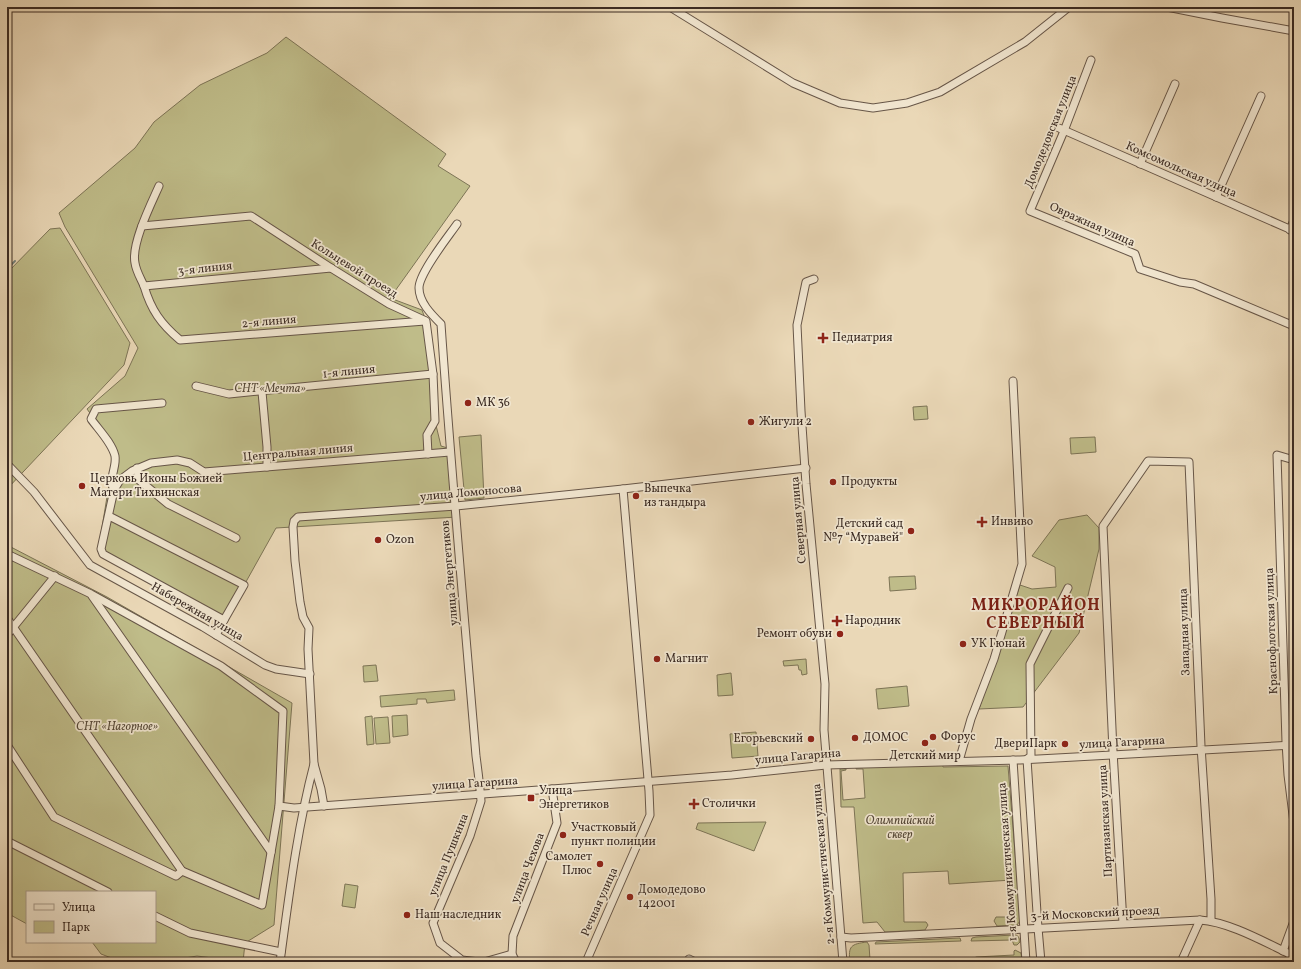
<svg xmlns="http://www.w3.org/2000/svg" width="1301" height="969" viewBox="0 0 1301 969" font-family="Vollkorn,serif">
<rect width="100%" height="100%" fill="#ead8b7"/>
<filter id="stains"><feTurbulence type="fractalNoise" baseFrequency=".005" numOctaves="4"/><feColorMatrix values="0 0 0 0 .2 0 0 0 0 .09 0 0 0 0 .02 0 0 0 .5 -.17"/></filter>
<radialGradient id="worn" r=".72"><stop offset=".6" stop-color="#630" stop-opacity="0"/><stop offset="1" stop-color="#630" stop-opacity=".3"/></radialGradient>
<g fill="#bfbc89" stroke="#7d7456">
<polygon points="286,37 446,154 438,166 470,186 390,298 422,310 426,321 435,421 441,446 451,449 457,517 276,528 223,623 98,552 115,448 87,409 125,376 138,348 65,227 59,213 135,148 154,122 200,85 267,53"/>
<polygon points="60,228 130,343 124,365 7,489 7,273 50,229"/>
<polygon points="927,406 928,419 914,420 913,407"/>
<polygon points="481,435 484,498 465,500 459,437"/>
<polygon points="1095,437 1096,452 1071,454 1070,438"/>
<polygon points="1087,515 1099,528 1099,549 1079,633 1023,707 979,709 1020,585 1032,589 1056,587 1055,567 1032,556 1059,520"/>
<polygon points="7,545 107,597 292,703 274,925 245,943 243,962 197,956 161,962 122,962 101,954 92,942 155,942 155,892 27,892 27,924 7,913"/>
<polygon points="915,576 916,589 890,591 889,577"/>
<polygon points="806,659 807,674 802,675 801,670 799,670 798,665 784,666 783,661"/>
<polygon points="376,665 378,681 364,682 363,666"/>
<polygon points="731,673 733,695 718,696 717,675"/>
<polygon points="907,686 909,706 878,709 876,689"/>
<polygon points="454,690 455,700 427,703 426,699 417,699 417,704 381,707 380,696"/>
<polygon points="407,715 408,735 393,737 392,716"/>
<polygon points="372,716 374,744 367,745 365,717"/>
<polygon points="388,717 390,743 376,744 374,718"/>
<polygon points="756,732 758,756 732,758 730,734"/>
<polygon points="942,762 943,767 1008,766 1020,915 1020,921 1017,925 997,926 994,921 996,917 1014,917 1012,880 949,884 948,871 903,873 904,922 926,922 928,925 925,930 885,932 877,922 863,923 854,807 841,807 840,769 846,769 846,770 841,771 843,800 865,798 863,769 856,769 856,768"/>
<polygon points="766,822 754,851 696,829 698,823"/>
<polygon points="345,884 358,886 355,908 342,906"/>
<path d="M1014,935C1019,935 1019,938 1020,942L1017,945H1014L1012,940L971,941L972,938L976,937Z"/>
<polygon points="960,938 961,941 875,944 876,942"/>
<path d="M867,942L869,945L870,960L955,958L961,959L963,962H850C848,946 851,944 867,942Z"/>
<polygon points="1015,950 1021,953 1022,962 971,962 973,959 976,957 1014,955 1014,951"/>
</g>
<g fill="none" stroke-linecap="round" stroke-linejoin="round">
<polyline stroke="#73807a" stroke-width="2" points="7,269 15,261"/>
<defs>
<g id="minor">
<polyline points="670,7 793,83 840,103 873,108 907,103 940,92 1025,42 1069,7"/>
<polyline points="1167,7 1222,18 1294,31"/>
<polyline points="1091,60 1064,131 1030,211 1135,254 1140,269 1180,282 1194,284 1294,326"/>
<polyline points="1059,128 1294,231"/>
<polyline points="1140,164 1175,84"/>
<path d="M159,186C151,204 131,244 135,263C136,271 141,279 144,286L331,268"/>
<polyline points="1216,197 1261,96"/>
<path d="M457,224C448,237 419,273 419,288C419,302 431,314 441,324C451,468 464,612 476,756C478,771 480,786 481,801L470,836L433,923L440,943L462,960L479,962"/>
<polyline points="142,226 251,216 331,268 389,304 426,321 433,374 435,421 427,435 428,454"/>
<polyline points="1290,230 1294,220"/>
<polyline points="814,279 806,282 797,325 801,411 806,484 825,684 824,730 843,962"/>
<path d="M144,286C151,310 161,324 180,340L425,321"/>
<polyline points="196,386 229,394 433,374"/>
<polyline points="262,392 267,447 267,467"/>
<polyline points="1294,460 1277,455 1286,742 1288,775 1294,823"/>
<polyline points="7,464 34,492 90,565 203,627 265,665 276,669 310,674"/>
<polyline points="137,468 139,480 168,504 236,538"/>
<path d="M114,490C108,479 117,467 115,456C112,443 99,430 91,419L96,409L162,403"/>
<polyline points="109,516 244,585 224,620 103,554 101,549 114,490 120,480 132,471 151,463 177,460 190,463 204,472 450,452"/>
<polyline points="7,554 91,594 221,666 283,711 279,806 262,905 182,871 7,618"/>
<polyline points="92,596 271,852"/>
<polyline points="7,635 55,576"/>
<polyline points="216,635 224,620"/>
<polyline points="7,745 54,817 176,876 182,871"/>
<polyline points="1013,760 1026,962"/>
<polyline points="959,761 971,719 994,659 1022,564 1013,381"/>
<polyline points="279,806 294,808 552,789 732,775 826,765 1020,760 1294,745"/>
<polyline points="324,806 321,789 314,764 308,649 309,628 303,617 300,602 295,561 293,527 294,521 298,517 456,506 623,489 806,468"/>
<polyline points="7,841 108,892"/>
<polyline points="155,916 190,933 281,952"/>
<polyline points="1123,923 1113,751 1103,526 1148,461 1189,462 1201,746 1211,899 1211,921"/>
<path d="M841,937L851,938L1200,920C1230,922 1266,943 1294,956"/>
<polyline points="1283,951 1294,921"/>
<path d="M280,962C289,896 297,829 314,764"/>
<polyline points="484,962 512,954"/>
<polyline points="516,962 512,954 513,936 557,823 552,789"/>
<polyline points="586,962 650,815 649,791 623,489"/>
<polyline points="688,962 689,959 695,962"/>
<polyline points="1041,962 1038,928 1027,759 1031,756 1030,664 1068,588"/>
<polyline points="1181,962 1200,920"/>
<polyline points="1288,962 1291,955"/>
</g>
</defs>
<use href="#minor" stroke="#675648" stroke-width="9"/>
<use href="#minor" stroke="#f1e6d0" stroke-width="7"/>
</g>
<g fill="#8f2418" stroke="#f1e6d0" stroke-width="1.5">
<path d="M821 332h4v4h4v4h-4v4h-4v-4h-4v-4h4z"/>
<circle cx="468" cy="403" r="4"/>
<circle cx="751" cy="422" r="4"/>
<circle cx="833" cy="482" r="4"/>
<circle cx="82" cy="486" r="4"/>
<circle cx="636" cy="496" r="4"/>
<path d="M980 516h4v4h4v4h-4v4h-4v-4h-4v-4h4z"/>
<circle cx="911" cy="531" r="4"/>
<circle cx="378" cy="540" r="4"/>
<path d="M835 615h4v4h4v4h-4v4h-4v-4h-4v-4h4z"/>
<circle cx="840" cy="634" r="4"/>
<circle cx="963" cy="644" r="4"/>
<circle cx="657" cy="659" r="4"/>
<circle cx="933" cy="737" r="4"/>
<circle cx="855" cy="738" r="4"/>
<circle cx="811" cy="739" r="4"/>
<circle cx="925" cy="743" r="4"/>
<circle cx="1065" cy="744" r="4"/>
<rect x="527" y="794" width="8" height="8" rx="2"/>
<path d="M692 798h4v4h4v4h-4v4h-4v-4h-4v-4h4z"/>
<circle cx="563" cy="835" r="4"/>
<circle cx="600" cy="864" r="4"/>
<circle cx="630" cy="897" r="4"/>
<circle cx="407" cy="915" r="4"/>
</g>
<g text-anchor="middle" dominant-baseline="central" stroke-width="3.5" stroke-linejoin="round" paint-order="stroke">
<g font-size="12" fill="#3b2b23" stroke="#f1e6d0">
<text transform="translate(1051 132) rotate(-68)">Домодедовская улица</text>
<text transform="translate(1181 170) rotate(24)">Комсомольская улица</text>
<text transform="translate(1092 225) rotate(24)">Овражная улица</text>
<text transform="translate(205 269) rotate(-6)">3-я линия</text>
<text transform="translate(354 269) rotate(32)">Кольцевой проезд</text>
<text transform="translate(269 322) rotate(-5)">2-я линия</text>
<text transform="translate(349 372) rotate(-6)">1-я линия</text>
<text transform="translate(298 453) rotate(-5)">Центральная линия</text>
<text transform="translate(471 493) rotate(-5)">улица Ломоносова</text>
<text transform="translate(799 520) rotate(-95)">Северная улица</text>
<text transform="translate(450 573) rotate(-95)">улица Энергетиков</text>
<text transform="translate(197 612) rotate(30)">Набережная улица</text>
<text transform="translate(1272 631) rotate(-92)">Краснофлотская улица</text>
<text transform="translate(1185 632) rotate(-92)">Западная улица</text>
<text transform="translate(1122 743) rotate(-3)">улица Гагарина</text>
<text transform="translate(798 757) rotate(-5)">улица Гагарина</text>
<text transform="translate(475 784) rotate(-4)">улица Гагарина</text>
<text transform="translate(1106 821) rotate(-93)">Партизанская улица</text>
<text transform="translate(449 855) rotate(-68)">улица Пушкина</text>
<text transform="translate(1008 862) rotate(-94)">1-я Коммунистическая улица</text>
<text transform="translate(824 864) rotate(-95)">2-я Коммунистическая улица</text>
<text transform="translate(528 868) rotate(-69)">улица Чехова</text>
<text transform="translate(600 902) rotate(-66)">Речная улица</text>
<text transform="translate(1095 914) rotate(-3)">3-й Московский проезд</text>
</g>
<g font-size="12" fill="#3b2b23" stroke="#f1e6d0" text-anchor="start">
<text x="832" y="338">Педиатрия</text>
<text x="476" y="403">МК 36</text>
<text x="759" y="422">Жигули 2</text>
<text x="90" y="479">Церковь Иконы Божией<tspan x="90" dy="14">Матери Тихвинская</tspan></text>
<text x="841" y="482">Продукты</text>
<text x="644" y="489">Выпечка<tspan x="644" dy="14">из тандыра</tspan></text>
<text x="991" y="522">Инвиво</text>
<text x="903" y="524" text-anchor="end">Детский сад<tspan x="903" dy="14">№7 “Муравей"</tspan></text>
<text x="386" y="540">Ozon</text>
<text x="845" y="621">Народник</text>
<text x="832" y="634" text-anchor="end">Ремонт обуви</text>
<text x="971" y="644">УК Гюнай</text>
<text x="665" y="659">Магнит</text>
<text x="941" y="737">Форус</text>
<text x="863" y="738">ДОМОС</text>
<text x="803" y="739" text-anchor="end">Егорьевский</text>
<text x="1057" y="744" text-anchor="end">ДвериПарк</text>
<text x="925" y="756" text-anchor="middle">Детский мир</text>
<text x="539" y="791">Улица<tspan x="539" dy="14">Энергетиков</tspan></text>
<text x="702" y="804">Столички</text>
<text x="571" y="828">Участковый<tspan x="571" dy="14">пункт полиции</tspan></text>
<text x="592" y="857" text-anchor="end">Самолет<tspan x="592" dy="14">Плюс</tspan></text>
<text x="638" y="890">Домодедово<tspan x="638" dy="14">142001</tspan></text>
<text x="415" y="915">Наш наследник</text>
</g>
<g font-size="12" font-style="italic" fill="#554837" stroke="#f1e6d0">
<text x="270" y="389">СНТ «Мечта»</text>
<text x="117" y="727">СНТ «Нагорное»</text>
<text x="900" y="821">Олимпийский<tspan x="900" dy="14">сквер</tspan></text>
</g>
<g font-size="16" font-weight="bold" letter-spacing="1" fill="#7a1f14" stroke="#f1e6d0">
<text x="1036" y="606">МИКРОРАЙОН<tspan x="1036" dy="18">СЕВЕРНЫЙ</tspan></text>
</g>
</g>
<rect width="1301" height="969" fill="none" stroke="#ead8b7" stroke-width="24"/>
<rect x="8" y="8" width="1285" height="953" fill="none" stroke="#3b2b23" stroke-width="2"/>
<rect x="12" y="12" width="1277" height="945" fill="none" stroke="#3b2b23"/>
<rect x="26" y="891" width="130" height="52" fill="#f1e6d0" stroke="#a89b8b"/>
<rect x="34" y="904" width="20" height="6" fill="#f1e6d0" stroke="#a89b8b"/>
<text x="62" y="911" font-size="12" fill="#3b2b23">Улица</text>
<rect x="34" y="921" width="20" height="12" fill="#bfbc89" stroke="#a89b8b"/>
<text x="62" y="931" font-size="12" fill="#3b2b23">Парк</text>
<rect width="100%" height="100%" filter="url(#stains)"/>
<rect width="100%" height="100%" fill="url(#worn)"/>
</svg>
